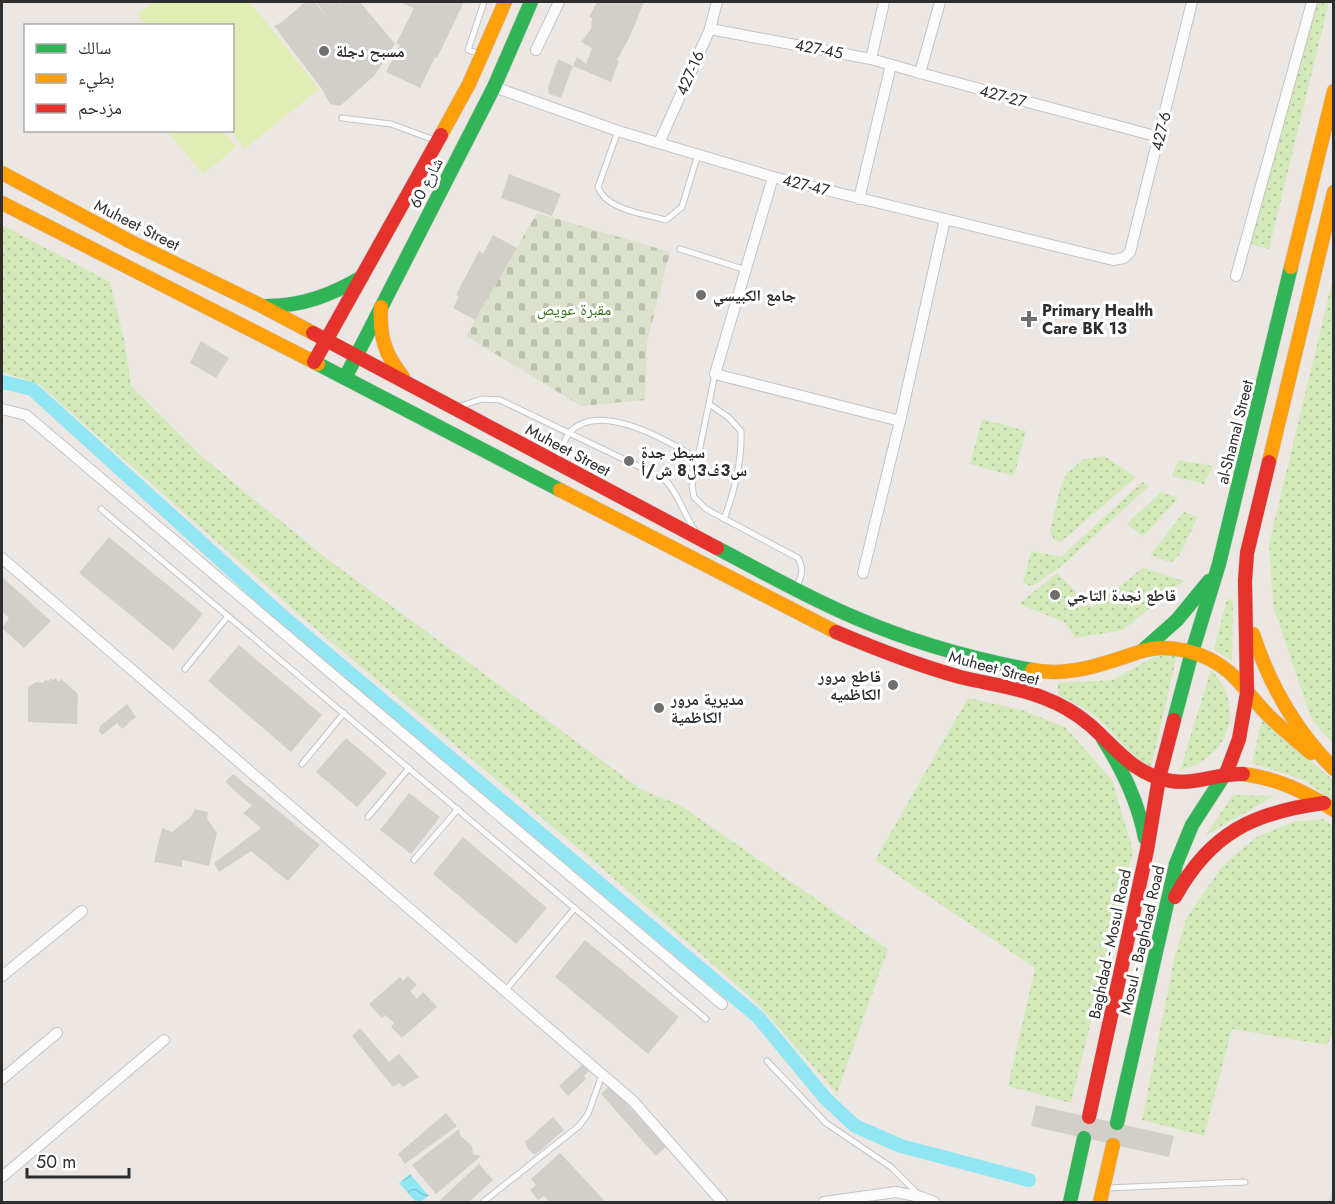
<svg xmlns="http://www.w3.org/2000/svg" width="1335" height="1204" viewBox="0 0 1335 1204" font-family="Jost,'Noto Naskh Arabic',sans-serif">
<defs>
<pattern id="grass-dots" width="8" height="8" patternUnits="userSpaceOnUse" patternTransform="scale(1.5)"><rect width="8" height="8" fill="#d3e9b9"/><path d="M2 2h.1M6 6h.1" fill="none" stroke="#b5c89f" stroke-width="1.8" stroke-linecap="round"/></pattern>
<pattern id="cemetery-stones" width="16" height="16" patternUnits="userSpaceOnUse" patternTransform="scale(1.5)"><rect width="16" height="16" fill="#dbe1ca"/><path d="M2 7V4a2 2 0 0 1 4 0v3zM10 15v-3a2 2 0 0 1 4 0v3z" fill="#bcc1ae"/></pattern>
<pattern id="water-waves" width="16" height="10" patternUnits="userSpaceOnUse" patternTransform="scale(1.5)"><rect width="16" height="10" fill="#91e6f3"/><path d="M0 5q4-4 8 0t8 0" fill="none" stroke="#7dc6d1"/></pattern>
</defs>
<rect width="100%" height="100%" fill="#ece7e3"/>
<g fill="url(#grass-dots)">
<polygon points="1306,2 1329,2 1269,249 1249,244"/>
<polygon points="2,225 110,282 125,344 131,386 201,456 326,558 642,790 680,805 888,949 837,1093 754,1000 590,858 303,618 39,384 2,372"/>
<polygon points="1333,278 1333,744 1311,718 1273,606 1269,544"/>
<polygon points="982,419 1026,431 1014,476 970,464"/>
<polygon points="1104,456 1136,477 1061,542 1054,540 1050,531 1060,489 1067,473 1084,459"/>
<polygon points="1178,460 1213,466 1204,484 1172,476"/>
<polygon points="1142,482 1149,486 1063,565 1032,586 1023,583 1031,551 1061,557"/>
<polygon points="1161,492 1178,498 1143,537 1127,524"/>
<polygon points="1184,512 1198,517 1179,555 1171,563 1150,555"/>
<polygon points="1143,568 1184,581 1123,630 1076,638 1064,622 1019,604 1057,573 1092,608"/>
<polygon points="1227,599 1233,600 1232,661 1214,649"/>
<path d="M1166,655H1177L1151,767C1129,756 1116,735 1099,719C1086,708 1072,702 1058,695V683L1113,680L1152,658Z"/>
<path d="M1211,670C1247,707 1229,759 1180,770Z"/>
<polygon points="968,698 1022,710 1065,727 1112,780 1133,851 1071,1103 1008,1086 1035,968 875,860"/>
<polygon points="1262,720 1333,780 1333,801 1304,780 1252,763"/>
<polygon points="1233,795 1274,796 1205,836"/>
<polygon points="1323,819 1334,827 1334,1030 1327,1045 1232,1029 1204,1136 1142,1120 1175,955 1187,917 1221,868 1239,851 1257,837 1293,822"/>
</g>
<polygon fill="url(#cemetery-stones)" points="537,213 670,252 647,342 645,400 581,406 466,336"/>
<g fill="#e0eeb6">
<polygon points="153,2 250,2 319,89 244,149 230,131 232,130 232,26 146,25 137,14"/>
<polygon points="167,131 223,131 236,147 203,174"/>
</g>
<polygon fill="url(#water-waves)" points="410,1174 429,1196 420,1202 416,1202 399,1183"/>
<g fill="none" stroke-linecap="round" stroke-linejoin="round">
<polyline stroke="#91e6f3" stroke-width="14" points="2,382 32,389 280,614 758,1017 825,1098 855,1126 901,1146 1029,1180"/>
</g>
<g fill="#d2cfcb">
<polygon points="305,2 315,2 333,24 316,2 337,2 339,4 343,2 360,2 395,44 375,75 340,106 330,104 322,89 274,26 282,22"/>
<polygon points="399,2 464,2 437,58 435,57 420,88 386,72 400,45 396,44 414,8"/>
<polygon points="597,2 644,2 630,36 617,60 619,61 611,82 573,66 577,57 586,64 592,48 581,42 591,29 592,18 589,17"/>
<polygon points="558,59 573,66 561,98 549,94 548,88"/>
<polygon points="509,174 561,194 552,216 501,198"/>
<polygon points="493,235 517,248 475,320 453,308 459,296 456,295 479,251 483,254"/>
<polygon points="201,341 229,358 216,378 190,363"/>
<polygon points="109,537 203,614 173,650 79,573"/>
<polygon points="2,577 51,621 24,648 2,628 9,618 2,611"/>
<polygon points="239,645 322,715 291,752 208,681"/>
<polygon points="51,678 53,680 56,678 58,682 61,679 78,694 77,724 28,722 28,687 36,682 43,683 45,680 49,681"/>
<polygon points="127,704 136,717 122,729 117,723 102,735 99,731 100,726"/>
<polygon points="346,738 387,773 357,807 316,772"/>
<polygon points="233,774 320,845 288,881 251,851 219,872 214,863 261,828 243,813 252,806 225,782"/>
<polygon points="409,793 440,817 411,854 380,830"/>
<polygon points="195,809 208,812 207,819 217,833 209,866 182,860 182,867 154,862 162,828 172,832 191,817"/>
<polygon points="463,837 547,908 516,944 433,874"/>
<polygon points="585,940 679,1017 648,1054 555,977"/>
<polygon points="408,976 417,985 410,991 417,999 423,992 437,1007 402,1038 391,1027 394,1023 385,1015 382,1018 369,1004 400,977 403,981"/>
<polygon points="360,1028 389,1062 399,1054 419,1077 403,1087 399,1083 393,1087 352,1036"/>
<polygon points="584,1063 590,1070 584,1076 586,1079 568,1096 559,1086"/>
<polygon points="607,1088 613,1089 666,1147 656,1156 601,1094"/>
<polygon points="1036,1105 1174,1136 1169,1157 1031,1126"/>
<polygon points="446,1113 457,1126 405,1164 398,1154"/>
<polygon points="553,1117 564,1130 535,1155 528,1149 525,1142"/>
<polygon points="459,1129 460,1135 472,1146 473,1154 481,1156 436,1194 412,1165"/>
<polygon points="560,1153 604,1200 601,1202 549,1202 544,1196 538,1200 530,1190 536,1185 531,1179"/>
<polygon points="479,1164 493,1180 469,1202 438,1202"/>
</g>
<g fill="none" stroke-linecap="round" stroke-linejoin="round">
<defs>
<g id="lane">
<polyline points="480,54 468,50 484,2"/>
<polyline points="342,118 391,124 437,141"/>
<path d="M618,131L598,187C606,210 645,214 666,220L682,207L698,154"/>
<polyline points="680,249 746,270"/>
<path d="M715,374L692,486L694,497L706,509L798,558C804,569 802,575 797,586"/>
<path d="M709,404L728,417L741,431C742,461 735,490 724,519"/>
<path d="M458,407L482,399L500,400L663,478C676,489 684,514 694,529"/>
<path d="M555,461C560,452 564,440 570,432C600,400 670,442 698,459"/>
<polyline points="101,509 706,1019"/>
<polyline points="185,669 228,616"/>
<polyline points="302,764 344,713"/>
<polyline points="368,817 409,768"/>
<polyline points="414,860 458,809"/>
<polyline points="505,991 575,908"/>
<polyline points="767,1061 826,1123 891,1167 918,1194"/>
<polyline points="1108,1188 1245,1182"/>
<polyline points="483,1202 579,1126 588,1114 602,1075"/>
</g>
<g id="street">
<polyline points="940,2 920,73 1159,137"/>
<polyline points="710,29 871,59 884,2"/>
<polyline points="536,50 559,2"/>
<polyline points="871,59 920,73"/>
<polyline points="494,87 618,131 773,177 1113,260 1124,258 1130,252 1192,2"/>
<polyline points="659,143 710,29 717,2"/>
<polyline points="773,177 715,374 900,421"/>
<polyline points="859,199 891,65"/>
<polyline points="1236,276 1312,2"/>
<polyline points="2,409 26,415 722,1004"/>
<polyline points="2,558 633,1101 722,1202"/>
<polyline points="863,573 900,421 945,219"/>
<polyline points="2,976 82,911"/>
<polyline points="2,1079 57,1033"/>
<polyline points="2,1177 164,1040"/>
<polyline points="824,1202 896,1192 921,1197 934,1202"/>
</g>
<g id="fast">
<path d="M267,306C303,306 331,295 362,277"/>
<polyline points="318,364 560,490"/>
<polyline points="345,378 494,87 531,2"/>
<path d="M717,548C763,572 808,598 856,618C912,642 972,659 1032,670"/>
<polyline points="1142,651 1177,620 1209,581"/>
<polyline points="1174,720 1192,652 1219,564 1291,267"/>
<path d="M1103,739C1123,770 1138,801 1145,838"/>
<polyline points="1117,1123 1176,864 1192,825 1227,771"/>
<polyline points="1070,1202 1084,1138"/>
</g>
<g id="slow">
<polyline points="441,135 469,84 505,2"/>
<polyline points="2,173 131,242 260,305 313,333"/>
<polyline points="2,203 318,364"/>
<polyline points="1291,267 1334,91"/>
<path d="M381,307C379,336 385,355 403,377"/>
<polyline points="1269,462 1334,192"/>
<polyline points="560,490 836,632"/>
<path d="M1253,634C1270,686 1295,730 1334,769"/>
<path d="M1032,670C1069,677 1104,664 1139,652C1168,642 1206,652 1229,672C1244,685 1255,703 1270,717C1283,729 1297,741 1311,753"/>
<path d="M1243,774C1277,778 1305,792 1334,810"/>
<polyline points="1100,1202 1113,1145"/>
</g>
<g id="jam">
<polyline points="313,333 717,548"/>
<polyline points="314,362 441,135"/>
<path d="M836,632C876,649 917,665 960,677C988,684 1017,687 1044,698C1060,704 1077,714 1090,725C1116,748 1134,775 1171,781C1196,785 1218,773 1243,774"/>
<polyline points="1227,771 1239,739 1247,693 1245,581 1247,553 1269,462"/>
<path d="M1175,897C1210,833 1254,812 1324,803"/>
<polyline points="1089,1117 1147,850 1159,778 1174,720"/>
</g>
</defs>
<use href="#lane" stroke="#c5c4c4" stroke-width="7"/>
<use href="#street" stroke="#c5c4c4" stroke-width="12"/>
<use href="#fast" stroke="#c5c4c4" stroke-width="15"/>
<use href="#slow" stroke="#c5c4c4" stroke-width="15"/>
<use href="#jam" stroke="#c5c4c4" stroke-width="15"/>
<use href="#lane" stroke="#fcfbfb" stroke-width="5"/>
<use href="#street" stroke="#fcfbfb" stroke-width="10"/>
<use href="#fast" stroke="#30b455" stroke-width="14"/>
<use href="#slow" stroke="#ff9f0a" stroke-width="14"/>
<use href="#jam" stroke="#e5322d" stroke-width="14"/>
<polyline stroke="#dedee0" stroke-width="4" points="1330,1202 1334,1190"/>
</g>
<g fill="#706f6d" stroke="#fff" stroke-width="2">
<circle cx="324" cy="51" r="6"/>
<circle cx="701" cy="295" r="6"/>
<path d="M1026 310h6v6h6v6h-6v6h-6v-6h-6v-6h6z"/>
<circle cx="629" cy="461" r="6"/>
<circle cx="1055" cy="595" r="6"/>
<circle cx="893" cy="685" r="6"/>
<circle cx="659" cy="708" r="6"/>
</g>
<g text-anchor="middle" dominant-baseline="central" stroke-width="6" stroke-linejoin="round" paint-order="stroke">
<g font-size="16" fill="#2e2e2e" stroke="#fff">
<text transform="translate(819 49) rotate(11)">427-45</text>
<text transform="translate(690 73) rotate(-66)">427-16</text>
<text transform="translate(1003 96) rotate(15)">427-27</text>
<text transform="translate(1161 131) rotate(-76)">427-6</text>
<text transform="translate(426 183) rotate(-63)">شارع 60</text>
<text transform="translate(806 185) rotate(14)">427-47</text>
<text transform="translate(137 225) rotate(27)">Muheet Street</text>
<text transform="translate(1235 432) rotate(-76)">al-Shamal Street</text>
<text transform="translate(568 450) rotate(28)">Muheet Street</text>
<text transform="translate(994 668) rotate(15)">Muheet Street</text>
<text transform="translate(1142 940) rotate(-77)">Mosul - Baghdad Road</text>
<text transform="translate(1110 944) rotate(-78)">Baghdad - Mosul Road</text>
</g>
<g font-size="16" font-weight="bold" fill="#2e2e2e" stroke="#fff" text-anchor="start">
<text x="336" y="51">مسبح دجلة</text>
<text x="713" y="295">جامع الكبيسي</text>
<text x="1042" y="310">Primary Health<tspan x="1042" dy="18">Care BK 13</tspan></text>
<text x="641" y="452">سيطر جدة<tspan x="641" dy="18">س3ف3ل8 ش/أ</tspan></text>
<text x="1067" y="595">قاطع نجدة التاجي</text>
<text x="881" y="676" text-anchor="end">قاطع مرور<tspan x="881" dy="18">الكاظميه</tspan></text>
<text x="671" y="699">مديرية مرور<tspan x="671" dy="18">الكاظمية</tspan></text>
</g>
<g font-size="16" fill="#347414" stroke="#fff">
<text x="574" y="309">مقبرة عويص</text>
</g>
</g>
<rect width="1335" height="1204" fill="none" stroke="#2e2e2e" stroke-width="6"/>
<rect x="24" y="24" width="210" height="108" fill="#ffffff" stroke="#ababab" stroke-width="1.5"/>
<rect x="36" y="44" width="30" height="9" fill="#30b455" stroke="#ababab" stroke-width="1.5"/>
<text x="78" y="54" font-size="18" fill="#2e2e2e">سالك</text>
<rect x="36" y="74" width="30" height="9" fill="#ff9f0a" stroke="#ababab" stroke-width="1.5"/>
<text x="78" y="84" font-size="18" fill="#2e2e2e">بطيء</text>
<rect x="36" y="104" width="30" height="9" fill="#e5322d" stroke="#ababab" stroke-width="1.5"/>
<text x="78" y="114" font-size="18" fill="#2e2e2e">مزدحم</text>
<path d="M27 1168v9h102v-9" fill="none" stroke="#2e2e2e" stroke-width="3"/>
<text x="36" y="1168" font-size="18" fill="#2e2e2e" stroke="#ffffff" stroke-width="4.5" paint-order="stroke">50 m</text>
</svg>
